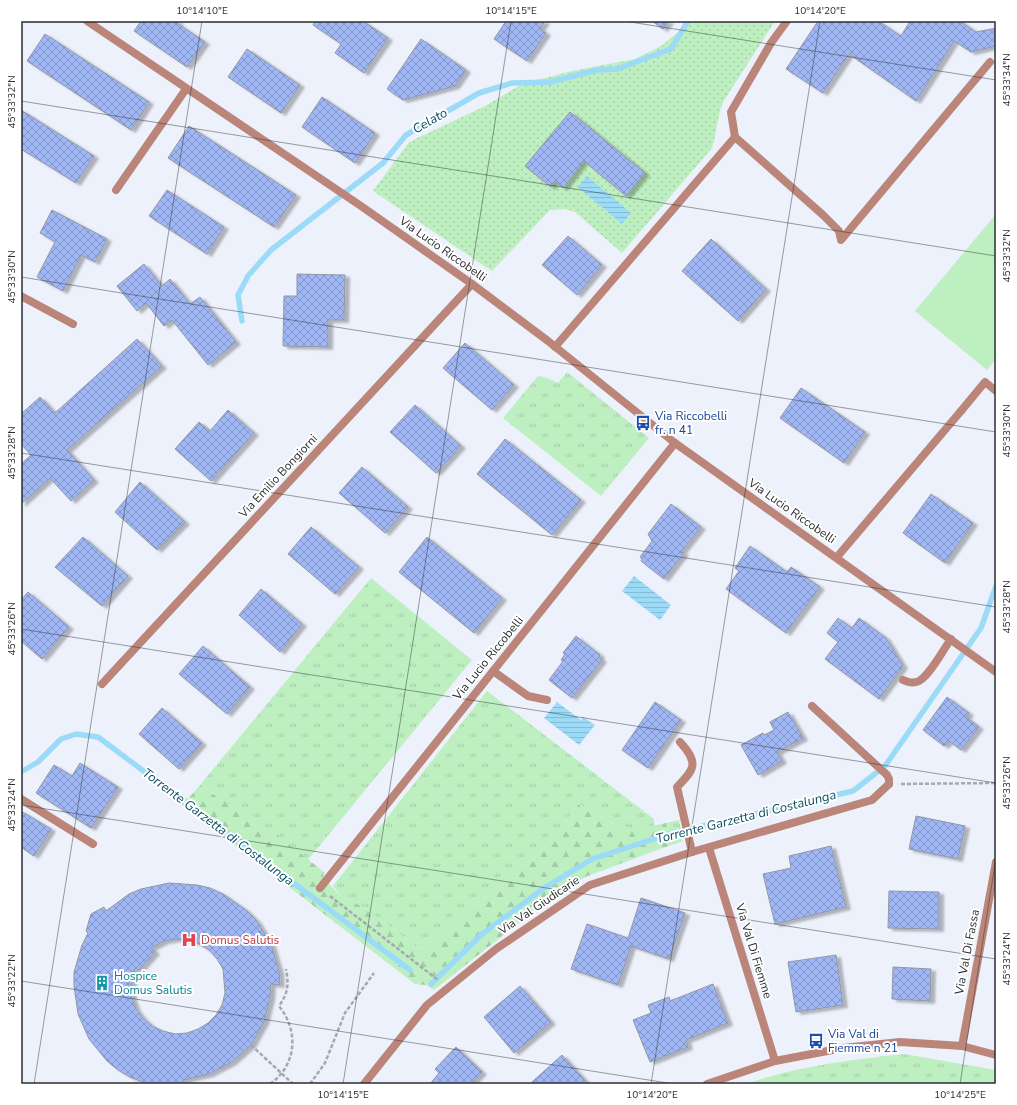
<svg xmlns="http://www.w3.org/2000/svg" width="1017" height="1105" viewBox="0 0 1017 1105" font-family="'Nunito Sans',sans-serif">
<defs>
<pattern id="grass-tufts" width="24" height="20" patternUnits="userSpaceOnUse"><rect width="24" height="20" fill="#bdefc1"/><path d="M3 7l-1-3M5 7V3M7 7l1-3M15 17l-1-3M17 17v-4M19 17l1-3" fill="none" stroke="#a3cda6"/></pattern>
<pattern id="forest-firs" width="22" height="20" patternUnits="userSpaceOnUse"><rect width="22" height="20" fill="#bdefc1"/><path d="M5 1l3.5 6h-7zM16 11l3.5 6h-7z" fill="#a3cda6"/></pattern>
<pattern id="garden-dots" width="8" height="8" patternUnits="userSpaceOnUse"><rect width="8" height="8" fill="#bdefc1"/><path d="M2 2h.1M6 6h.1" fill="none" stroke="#a3cda6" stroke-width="1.8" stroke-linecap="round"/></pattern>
<pattern id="water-rules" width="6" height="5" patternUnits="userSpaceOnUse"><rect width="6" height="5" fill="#9cdbf8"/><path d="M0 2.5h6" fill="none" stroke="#87bcd5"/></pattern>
<pattern id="building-cross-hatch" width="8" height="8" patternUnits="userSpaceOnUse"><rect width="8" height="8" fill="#a0b7f6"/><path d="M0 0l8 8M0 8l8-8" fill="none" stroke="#8395c8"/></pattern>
<filter id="shadow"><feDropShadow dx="4.5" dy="2.5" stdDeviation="1" flood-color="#0004"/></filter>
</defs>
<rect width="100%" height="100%" fill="#edf1fc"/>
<g fill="url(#grass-tufts)">
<polygon points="567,372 649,438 601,496 503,418 538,376 547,378 558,383"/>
<polygon points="371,578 472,660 307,861 226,795 220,798 200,785"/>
<polygon points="487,691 654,819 654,826 626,831 579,804 547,846 421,950 362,906 342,897 333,886"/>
<polygon points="679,820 683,841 671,845 666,823"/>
<path d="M904,1054L996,1070V1084H746C797,1066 850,1060 904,1054Z"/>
</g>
<polygon fill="url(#forest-firs)" points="145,767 188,799 200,785 219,798 226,795 324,872 323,878 342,897 362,906 421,950 547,846 579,804 626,831 666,823 671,845 585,877 535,910 434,990 426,985 415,984 141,773"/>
<path fill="url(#garden-dots)" d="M692,21H775L723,102C717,117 717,133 712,148L622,253L575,212L565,209L550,210L492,271L373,191L409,142L485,106L522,84L572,71L635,59L661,46Z"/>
<polygon fill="#bdefc1" points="996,214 996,359 987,370 915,311"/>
<g fill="url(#water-rules)">
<polygon points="587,176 631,213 622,224 578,187"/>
<polygon points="634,576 671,605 660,620 622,591"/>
<polygon points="557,702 581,720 583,717 595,725 579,745 544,718"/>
</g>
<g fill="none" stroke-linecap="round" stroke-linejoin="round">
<g stroke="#9cdbf8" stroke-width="5.5">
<polyline points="242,321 238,295 248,276 271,250 383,163 406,135 479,93 512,83 551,82 596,70 617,69 671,49 688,21"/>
<polyline points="21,772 38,762 61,739 76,734 98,737 410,970"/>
<polyline points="431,984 481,935 544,888 592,859 669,834 853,791 885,766 981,628 996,586"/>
</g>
</g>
<g fill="url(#building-cross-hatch)" stroke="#9397a1" fill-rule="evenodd" filter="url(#shadow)">
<polygon points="141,21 179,21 177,23 205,42 187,67 134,31"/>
<polygon points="315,21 363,21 388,38 364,73 335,53 341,44 313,25"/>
<polygon points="506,21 545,21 540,29 546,33 527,61 494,39"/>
<polygon points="652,21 669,21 663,29"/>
<polygon points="818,21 878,21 901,36 910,21 960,21 976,32 996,28 996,46 971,52 954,41 916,101 849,54 823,93 786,69"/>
<polygon points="45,34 149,102 131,130 27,61"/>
<polygon points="421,39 466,70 455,86 403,100 387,89"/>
<polygon points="247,49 300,85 281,113 228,77"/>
<polygon points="322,97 375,133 355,163 302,127"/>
<polygon points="21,110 94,156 76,183 21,149"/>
<polygon points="570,112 645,173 626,196 584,161 563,188 555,181 551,187 525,166"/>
<polygon points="189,126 296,195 274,227 168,158"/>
<polygon points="167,190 224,227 207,254 149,216"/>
<polygon points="52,210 107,239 95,262 81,255 63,291 37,277 55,242 40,233"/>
<polygon points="568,236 602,265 577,295 542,265"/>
<polygon points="711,239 766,289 738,321 682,271"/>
<polygon points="144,264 162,286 170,279 190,304 200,297 236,342 208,365 172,320 164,326 146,303 137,311 117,286"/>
<polygon points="297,274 345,275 344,320 328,320 328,347 283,346 284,296 297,296"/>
<polygon points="137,339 162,366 67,450 94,480 71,501 50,478 21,504 21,464 31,455 21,444 21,414 40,397 55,413"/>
<polygon points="465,343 514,385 492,410 443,368"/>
<polygon points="801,388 865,432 844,463 780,418"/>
<polygon points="415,405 461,446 436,473 390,432"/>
<polygon points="228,410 254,433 211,481 175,449 199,422 210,431"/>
<polygon points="505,439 581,500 552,535 477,474"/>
<polygon points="362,467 408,507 385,533 339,493"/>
<polygon points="140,482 185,522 157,550 115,512"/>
<polygon points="931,494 973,523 945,563 903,533"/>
<polygon points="671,504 701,527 681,552 684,553 664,579 641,561 642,559 640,557 652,541 648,534"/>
<polygon points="311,527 359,567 335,594 288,554"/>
<polygon points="83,537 128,576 102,606 55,567"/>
<polygon points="427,537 502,598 474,633 399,572"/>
<polygon points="750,546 787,572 791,567 820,587 786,633 726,589 739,571 735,568"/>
<polygon points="261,589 302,624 280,652 239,615"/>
<polygon points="28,592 69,627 42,659 21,641 21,600"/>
<polygon points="838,618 852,628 859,618 886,638 903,666 879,699 825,659 838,642 827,633"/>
<polygon points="576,636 600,655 599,657 602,660 572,698 549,680 563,661 561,660 565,654 563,653"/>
<polygon points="203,646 250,687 227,714 179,674"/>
<polygon points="947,697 969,713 966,717 979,727 961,750 949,741 944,746 923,730"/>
<polygon points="655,702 681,720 648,768 622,750"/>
<polygon points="162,708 202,743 179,769 139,734"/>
<polygon points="788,712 803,738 777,752 782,761 758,775 741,745 763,733 764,735 774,730 770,722"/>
<polygon points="80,763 118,787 91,828 36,793 54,765 72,776"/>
<polygon points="21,811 51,829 34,856 21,847"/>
<polygon points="916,816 965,826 958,859 909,849"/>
<polygon points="831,846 846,907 775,924 763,874 791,868 789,856"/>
<path d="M169,883L197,885L210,888L223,894L246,910L256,920L271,944L279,971L280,985L271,984L270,998L264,1022L251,1045L232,1062L209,1074L184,1080V1084H148L130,1077L118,1070L107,1061L89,1039L78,1014L74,986V972L82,945L88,933L86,931L91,914L104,907L106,911L129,894L141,889ZM176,939L188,940L199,944L209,950L217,959L223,969L225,993L222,1005L216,1015L208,1023L198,1029L187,1033L175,1034L163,1031L152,1026L143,1018L136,1009L132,998L131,986L135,968L139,970L155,952L151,948L164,941Z"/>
<polygon points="889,891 939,892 939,929 888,928"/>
<polygon points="641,898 685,913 669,959 631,946 618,985 571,969 587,924 628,938"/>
<polygon points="836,955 843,1005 796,1012 788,962"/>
<polygon points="893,967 931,969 930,1001 892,999"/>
<polygon points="713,984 728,1023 686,1040 688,1047 650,1062 633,1020 651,1013 648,1005 669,997 670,1001"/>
<polygon points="520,986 551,1022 514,1053 484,1017"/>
<polygon points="456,1047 482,1072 471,1084 430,1084 439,1073 435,1069"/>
<polygon points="562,1055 588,1084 534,1084 532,1082"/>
</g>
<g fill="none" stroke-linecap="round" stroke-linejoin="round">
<g stroke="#a6a9b2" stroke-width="2.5" stroke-dasharray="4 2" stroke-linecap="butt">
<polyline points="901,784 996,783"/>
<polyline points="330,896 438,980"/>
<polyline points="251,1045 293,1084"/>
<polyline points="212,1084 213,1084"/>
<path d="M270,1084C297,1065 299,1031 279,1006C288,993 289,985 286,969"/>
<polyline points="310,1084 325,1063 345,1013 374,973"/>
</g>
<g stroke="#bb8679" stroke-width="8">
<polyline points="735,137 731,112 771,43 787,21"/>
<polyline points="555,347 735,137 823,215 839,231 841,240 990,62"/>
<polyline points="961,411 985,382 996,391"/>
<polyline points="493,671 528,696 547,700"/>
<path d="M903,680C908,682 913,684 919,681C930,675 943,650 951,639"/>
<polyline points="812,706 887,775 889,779 889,784"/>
<path d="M680,742C699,763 695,769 677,787L692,852"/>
<polyline points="21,799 93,844"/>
</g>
<g stroke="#bb8679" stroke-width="8">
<polyline points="87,21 361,206 472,284 548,341 675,443 996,672"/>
<polyline points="116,190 186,89"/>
<polyline points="21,296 73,324"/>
<polyline points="837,557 961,411"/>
<polyline points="102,684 472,284"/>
<polyline points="709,848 775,1061"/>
<polyline points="320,888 675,443"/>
<polyline points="962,1046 996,862"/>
<polyline points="364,1084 427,1005 496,949 590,885 692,852 872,800 889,784"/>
<polyline points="707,1084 775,1061 843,1048 900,1042 962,1046 996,1055"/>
</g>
</g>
<path fill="none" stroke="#2a2c30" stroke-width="1" stroke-opacity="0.45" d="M624,21L996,80M21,101L996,256M21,277L996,432M21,453L996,607M21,629L996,783M21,805L996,959M21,981L674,1084M34,1084L202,21M343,1084L511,21M651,1084L820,21M960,1084L996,858"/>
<defs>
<symbol id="bus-bare" viewBox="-9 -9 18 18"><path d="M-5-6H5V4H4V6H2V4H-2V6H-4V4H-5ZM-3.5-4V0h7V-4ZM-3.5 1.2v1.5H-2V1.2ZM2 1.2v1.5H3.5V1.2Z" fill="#1a4fb4" stroke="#fff" stroke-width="2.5" paint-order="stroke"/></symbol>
<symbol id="hospital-bare" viewBox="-9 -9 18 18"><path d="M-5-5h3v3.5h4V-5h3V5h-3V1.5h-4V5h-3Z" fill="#e0444e" stroke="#fff" stroke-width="2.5" paint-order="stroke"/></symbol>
<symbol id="building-bare" viewBox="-9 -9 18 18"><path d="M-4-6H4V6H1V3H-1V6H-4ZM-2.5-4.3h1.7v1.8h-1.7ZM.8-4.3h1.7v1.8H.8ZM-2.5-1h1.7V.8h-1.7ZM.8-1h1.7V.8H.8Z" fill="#0f9aa8" stroke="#fff" stroke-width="2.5" paint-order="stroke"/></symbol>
</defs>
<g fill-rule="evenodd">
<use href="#bus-bare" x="632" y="412" width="22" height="22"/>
<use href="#hospital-bare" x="178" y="929" width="22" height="22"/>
<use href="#building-bare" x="91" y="972" width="22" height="22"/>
<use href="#bus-bare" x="805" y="1030" width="22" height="22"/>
</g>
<g text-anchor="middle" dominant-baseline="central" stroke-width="4" stroke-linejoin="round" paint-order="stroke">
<g font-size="12" fill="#2a2c30" stroke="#fff">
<text transform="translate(443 249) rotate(35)">Via Lucio Riccobelli</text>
<text transform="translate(278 476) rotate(-47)">Via Emilio Bongiorni</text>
<text transform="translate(792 511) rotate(35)">Via Lucio Riccobelli</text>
<text transform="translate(488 658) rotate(-51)">Via Lucio Riccobelli</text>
<text transform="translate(539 905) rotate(-34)">Via Val Giudicarie</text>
<text transform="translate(754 951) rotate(73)">Via Val Di Fiemme</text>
<text transform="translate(967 952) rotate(-79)">Via Val Di Fassa</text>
</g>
<g font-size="12" fill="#164399" stroke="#fff" text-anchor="start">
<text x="655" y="416">Via Riccobelli<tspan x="655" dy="14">fr. n 41</tspan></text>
<text x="828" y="1034">Via Val di<tspan x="828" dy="14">Fiemme n 21</tspan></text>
</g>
<g font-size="12" fill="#be3a42" stroke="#fff" text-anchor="start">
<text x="201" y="940">Domus Salutis</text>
</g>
<g font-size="12" fill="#0d838f" stroke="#fff" text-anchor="start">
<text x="114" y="976">Hospice<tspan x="114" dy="14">Domus Salutis</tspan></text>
</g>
<g font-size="13" font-style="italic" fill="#074e66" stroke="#fff">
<text transform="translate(430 121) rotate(-30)">Celato</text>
<text transform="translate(746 817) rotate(-14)">Torrente Garzetta di Costalunga</text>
<text transform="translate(218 827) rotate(37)">Torrente Garzetta di Costalunga</text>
</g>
</g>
<rect width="1017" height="1105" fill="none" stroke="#ffffff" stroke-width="44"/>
<rect x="22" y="22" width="973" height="1061" fill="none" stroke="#2a2c30" stroke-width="1.5"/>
<g font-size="10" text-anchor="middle" fill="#2a2c30">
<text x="202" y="14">10°14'10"E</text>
<text x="511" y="14">10°14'15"E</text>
<text x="820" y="14">10°14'20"E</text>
<text transform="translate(1006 80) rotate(-90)" y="4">45°33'34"N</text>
<text transform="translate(11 102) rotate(-90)" y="4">45°33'32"N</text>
<text transform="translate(1006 256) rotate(-90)" y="4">45°33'32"N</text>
<text transform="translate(11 277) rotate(-90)" y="4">45°33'30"N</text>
<text transform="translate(1006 431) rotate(-90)" y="4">45°33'30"N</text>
<text transform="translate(11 453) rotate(-90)" y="4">45°33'28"N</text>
<text transform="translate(1006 607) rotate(-90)" y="4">45°33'28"N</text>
<text transform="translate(11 629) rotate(-90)" y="4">45°33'26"N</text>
<text transform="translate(1006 783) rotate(-90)" y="4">45°33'26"N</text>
<text transform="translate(11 805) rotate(-90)" y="4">45°33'24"N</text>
<text transform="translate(1006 959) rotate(-90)" y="4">45°33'24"N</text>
<text transform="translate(11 981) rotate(-90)" y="4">45°33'22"N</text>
<text x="343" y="1098">10°14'15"E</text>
<text x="652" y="1098">10°14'20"E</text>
<text x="960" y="1098">10°14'25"E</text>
</g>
</svg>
